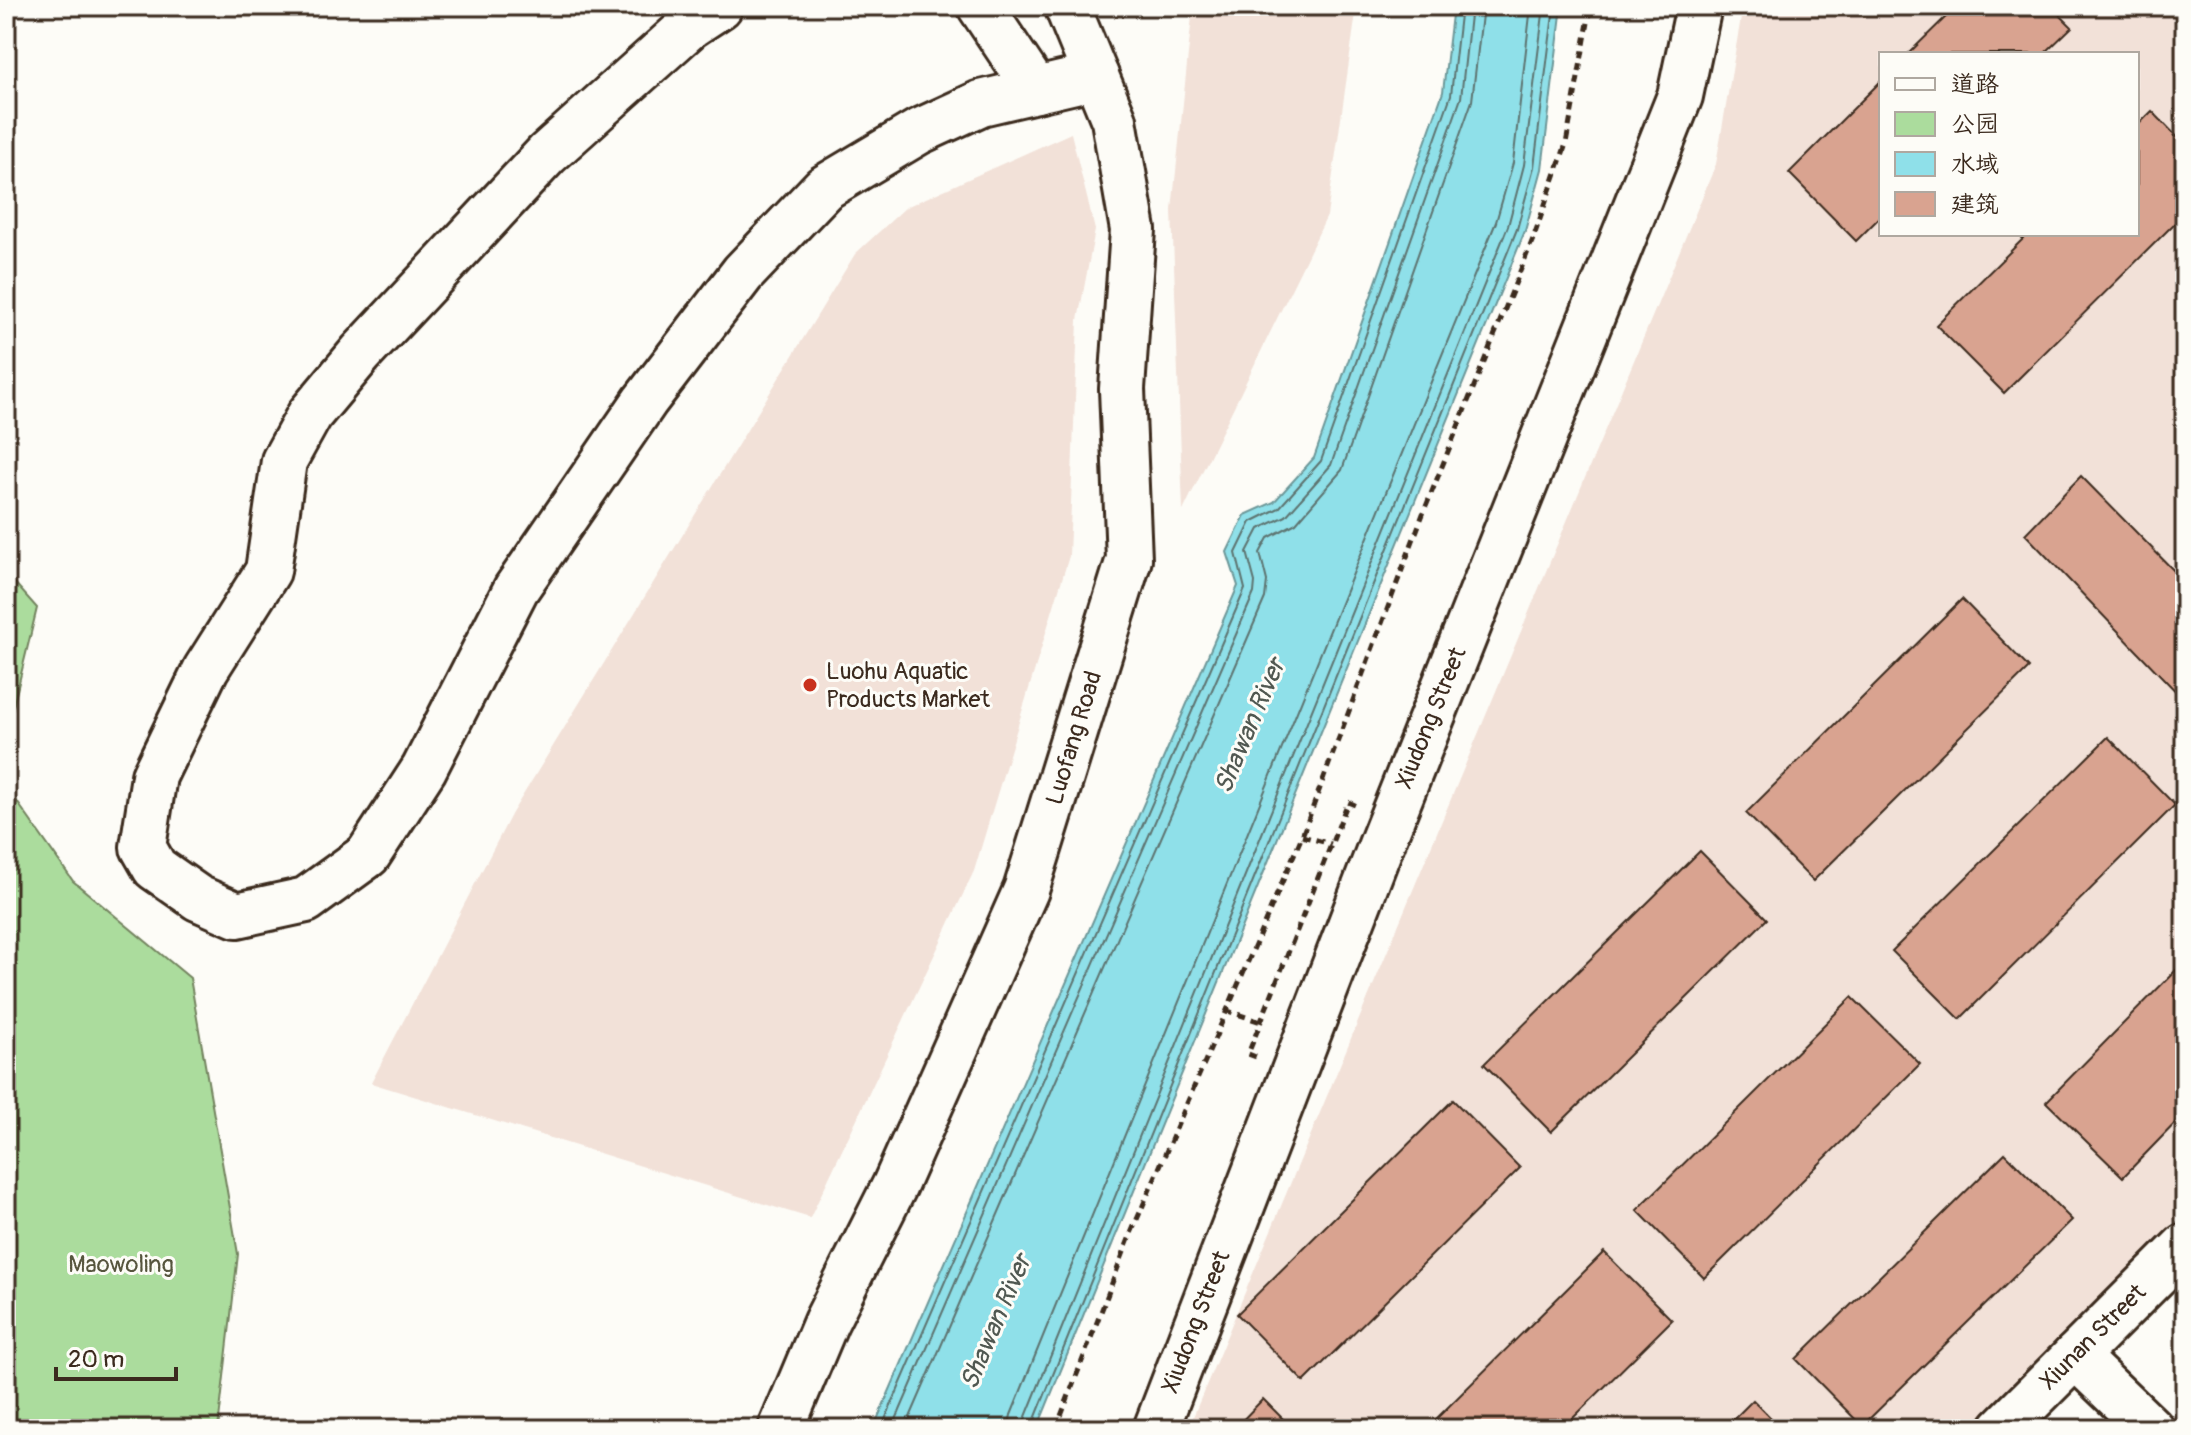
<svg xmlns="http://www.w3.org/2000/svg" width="2191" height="1435" viewBox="0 0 2191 1435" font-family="Pangolin,'LXGW WenKai TC',sans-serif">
<rect width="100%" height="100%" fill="#fdfcf7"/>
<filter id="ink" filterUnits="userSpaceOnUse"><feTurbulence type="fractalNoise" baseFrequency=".0125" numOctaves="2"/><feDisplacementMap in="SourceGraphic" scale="16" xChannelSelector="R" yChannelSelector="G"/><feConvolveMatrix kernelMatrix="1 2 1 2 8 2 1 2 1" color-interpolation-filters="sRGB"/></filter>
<g filter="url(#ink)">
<g fill="#f2e1d8" fill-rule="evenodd">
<polygon points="1193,6 1357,6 1327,216 1183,511 1172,210"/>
<path d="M1743,6H2185V1211L1968,1429H1188L1716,164ZM1881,54H2137V234H1881Z"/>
<polygon points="1071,133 1095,230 1078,320 1069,556 974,871 810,1218 371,1083 512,813 855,254 906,207"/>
</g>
<g fill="#abdc9d" stroke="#73835e" stroke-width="2">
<polygon points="6,573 37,608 6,736"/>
<polygon points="6,786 73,881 190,978 238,1254 218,1429 6,1429"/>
</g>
<polygon fill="#8fe0e9" stroke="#6d9798" stroke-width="2" points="1453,6 1562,6 1542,169 1525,231 1037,1429 873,1429 1238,586 1227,552 1245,515 1274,502 1314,458 1443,92"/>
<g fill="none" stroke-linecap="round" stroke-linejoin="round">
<g stroke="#5d736f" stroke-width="2">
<polyline points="881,1429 1245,589 1236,553 1251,522 1279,508 1321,461 1451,95 1461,6"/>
<polyline points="892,1429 1254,593 1255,582 1247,552 1259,529 1286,516 1331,465 1461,98 1471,6"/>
<polyline points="905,1429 1265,598 1267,581 1260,553 1268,538 1296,523 1342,470 1472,101 1483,6"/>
<polyline points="1008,1429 1011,1415 1496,222 1513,163 1531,6"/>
<polyline points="1021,1429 1508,226 1524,165 1544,6"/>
<polyline points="1031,1429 1517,229 1534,167 1554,6"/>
</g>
</g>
<g fill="#d9a390" stroke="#3b2a1e" stroke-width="2">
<polygon points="1957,6 2051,6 2072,27 2044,54 1908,54"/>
<polygon points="1881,81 1881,216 1856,241 1789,173"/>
<polygon points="2152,111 2185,145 2185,213 2004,393 1936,325 2028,234 2137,234 2137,126"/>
<polygon points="2081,476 2185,582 2185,701 2025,534"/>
<polygon points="1962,599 2029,668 1813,881 1746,813"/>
<polygon points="2108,737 2175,805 1960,1019 1892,951"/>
<polygon points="1700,851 1767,919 1551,1132 1484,1064"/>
<polygon points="2185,961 2185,1113 2123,1177 2046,1102"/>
<polygon points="1852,997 1920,1064 1704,1278 1637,1210"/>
<polygon points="1453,1100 1520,1168 1304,1382 1237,1314"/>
<polygon points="2005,1153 2072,1220 1862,1426 1796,1359"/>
<polygon points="1604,1252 1672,1320 1562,1429 1426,1429"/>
<polygon points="1263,1399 1293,1429 1234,1429"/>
<polygon points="1753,1400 1782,1429 1724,1429"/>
</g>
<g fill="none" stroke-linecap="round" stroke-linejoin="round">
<defs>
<g id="minor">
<polyline points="720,6 691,25 547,154 361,353 310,414 284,461 268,571 206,669 154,776 143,847 155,868 198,898 237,915 306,900 368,855 424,769 516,589 645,401 743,273 824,188 918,132 981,103 1096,76"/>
<polyline points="980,6 1036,90"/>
<polyline points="2075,1356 2151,1429"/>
<polyline points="1156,1429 1383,840 1680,96 1699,6"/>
<polyline points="2002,1429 2185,1246"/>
</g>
<polyline id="major" points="781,1429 826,1322 895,1185 1026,890 1129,559 1122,389 1133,230 1114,120 1067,6"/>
</defs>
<use href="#minor" stroke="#3b2a1e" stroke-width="50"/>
<use href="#major" stroke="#3b2a1e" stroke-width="50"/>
<g stroke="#3b2a1e" stroke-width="5" stroke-dasharray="8 6" stroke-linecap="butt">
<polyline points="1302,836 1331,844"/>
<polyline points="1225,1010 1261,1022"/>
<polyline points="1256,1057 1248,1054 1348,802 1355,805"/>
<polyline points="1056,1429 1132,1231 1302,836 1423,514 1533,239 1566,144 1591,6"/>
</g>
<use href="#minor" stroke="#fdfcf7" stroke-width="44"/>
<use href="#major" stroke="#fdfcf7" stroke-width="44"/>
</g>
</g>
<circle fill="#c8321e" stroke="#fdfcf7" stroke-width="3" cx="810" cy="685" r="8"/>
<g text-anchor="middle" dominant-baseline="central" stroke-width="6" stroke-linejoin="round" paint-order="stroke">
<g font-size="24" fill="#3b2a1e" stroke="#fdfcf7" text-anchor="start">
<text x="826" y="671">Luohu Aquatic<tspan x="826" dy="28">Products Market</tspan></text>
</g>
<g font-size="24" fill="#3b2a1e" stroke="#fdfcf7">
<text transform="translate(1431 718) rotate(-68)">Xiudong Street</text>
<text transform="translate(1074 738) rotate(-73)">Luofang Road</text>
<text transform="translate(1196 1322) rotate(-69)">Xiudong Street</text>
<text transform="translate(2093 1337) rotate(-45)">Xiunan Street</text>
</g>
<g font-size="24" fill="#57563e" stroke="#fdfcf7">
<text x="121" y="1264">Maowoling</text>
</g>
<g font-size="26" font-style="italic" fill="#505851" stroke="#fdfcf7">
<text transform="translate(1250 726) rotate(-67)">Shawan River</text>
<text transform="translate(996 1322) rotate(-67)">Shawan River</text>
</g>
</g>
<rect width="2191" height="1435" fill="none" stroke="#fdfcf7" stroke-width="32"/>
<rect x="16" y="16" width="2159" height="1403" fill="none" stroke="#3b2a1e" stroke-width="3" filter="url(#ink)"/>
<rect x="1879" y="52" width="260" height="184" fill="#fdfcf7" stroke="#afa8a0" stroke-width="2"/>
<rect x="1895" y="78" width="40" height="12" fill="#fdfcf7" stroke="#afa8a0" stroke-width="2"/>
<text x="1951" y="92" font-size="24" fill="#3b2a1e">道路</text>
<rect x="1895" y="112" width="40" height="24" fill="#abdc9d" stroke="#afa8a0" stroke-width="2"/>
<text x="1951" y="132" font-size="24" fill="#3b2a1e">公园</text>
<rect x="1895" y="152" width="40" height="24" fill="#8fe0e9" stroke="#afa8a0" stroke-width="2"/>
<text x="1951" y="172" font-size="24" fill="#3b2a1e">水域</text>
<rect x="1895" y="192" width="40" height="24" fill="#d9a390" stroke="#afa8a0" stroke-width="2"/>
<text x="1951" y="212" font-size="24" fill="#3b2a1e">建筑</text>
<path d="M56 1367v12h120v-12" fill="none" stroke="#3b2a1e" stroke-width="4"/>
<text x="68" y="1367" font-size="24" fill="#3b2a1e" stroke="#fdfcf7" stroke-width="6" paint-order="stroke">20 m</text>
</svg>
